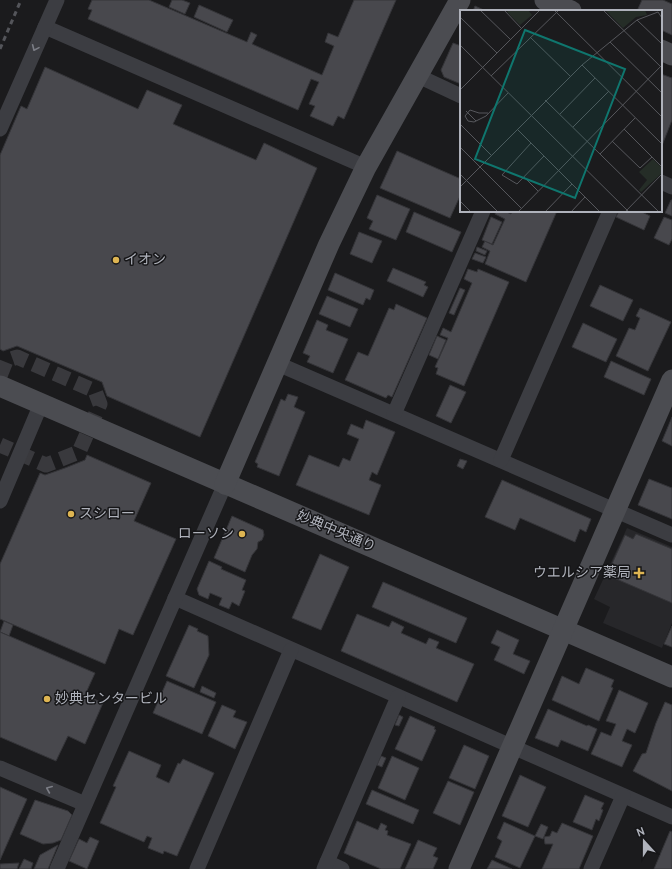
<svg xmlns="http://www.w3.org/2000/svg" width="672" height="869" viewBox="0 0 672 869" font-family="Overpass,'Noto Sans JP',sans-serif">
<rect width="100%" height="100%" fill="#1b1b1d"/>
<polygon fill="#27272a" points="627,528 672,547 672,623 662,648 603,623 610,607 594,599"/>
<g fill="#48484d" stroke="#353539">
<polygon points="92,0 149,0 247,42 251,32 257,35 252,44 322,75 334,46 325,42 328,33 338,37 354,0 396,0 344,119 338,116 333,126 310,116 315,106 309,104 319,82 311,79 298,110 88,19 92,10 88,9"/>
<polygon points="172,0 182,0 190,3 185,14 169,7"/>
<polygon points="642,0 663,0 672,4 672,35 661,30 661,11 637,11"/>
<polygon points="199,5 233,20 227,32 194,17"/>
<polygon points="475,6 486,11 473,11"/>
<polygon points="453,43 461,46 461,84 444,77 441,70"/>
<polygon points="45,67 138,109 147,90 182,105 173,124 256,160 264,143 317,168 200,437 107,396 102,382 17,346 3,351 0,349 0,155 21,106 27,109"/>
<polygon points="661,74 672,78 672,120 661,148"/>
<polygon points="397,151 461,179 461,194 450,218 380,188"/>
<polygon points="377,195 410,209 396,240 369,229 373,221 367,218"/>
<polygon points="671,200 672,200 672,216 665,213"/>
<polygon points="496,211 504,211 511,214 512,211 557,211 526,282 485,264 490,251 482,247 485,241 493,245 505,219 495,214"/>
<polygon points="619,211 640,211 650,216 644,230 616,217"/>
<polygon points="414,212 461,232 452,252 406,232"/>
<polygon points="491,217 502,222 492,244 482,240"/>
<polygon points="664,217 672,220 672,239 669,245 654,238"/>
<polygon points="359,232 382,241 372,263 350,254"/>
<polygon points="477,247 487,251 485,255 476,251"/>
<polygon points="475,253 486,257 483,263 472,259"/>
<polygon points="393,268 426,282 424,285 428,287 423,297 387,281"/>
<polygon points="468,269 477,272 478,269 509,282 464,386 436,374 438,368 435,367 448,338 440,335 443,328 451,332 472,283 464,279"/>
<polygon points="335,273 374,290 370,300 366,298 363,305 328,290"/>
<polygon points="600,285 633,300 623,321 590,306"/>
<polygon points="460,288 465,290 454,315 449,313"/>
<polygon points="327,296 358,309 350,327 319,314"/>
<polygon points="396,304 427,318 392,397 388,395 386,398 345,380 358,352 368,356 389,308 394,310"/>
<polygon points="640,308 671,322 648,371 616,356 629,328 635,330 640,318 636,316"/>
<polygon points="317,320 328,325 326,330 348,339 333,373 307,362 310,356 303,353"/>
<polygon points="583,323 617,339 606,362 572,347"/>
<polygon points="437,336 446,340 438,359 429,355"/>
<polygon points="611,361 651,379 644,395 604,377"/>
<polygon points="450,385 466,392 451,423 436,416"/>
<polygon points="288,394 298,397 294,407 305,412 279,476 257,467 258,464 255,462 281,399 285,401"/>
<polygon points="672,417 672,446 662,441"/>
<polygon points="366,420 395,432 377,475 372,472 369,480 381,485 369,515 296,485 309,455 339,467 343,458 350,461 359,439 347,434 351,424 363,429"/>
<polygon points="87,455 151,483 134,521 176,539 133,635 119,629 105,664 0,619 0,564 40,473 45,475 65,468 85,460"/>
<polygon points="460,459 467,461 463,469 457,466"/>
<polygon points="649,479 672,488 672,519 638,505"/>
<polygon points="502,480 591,519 586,532 580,529 575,542 520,518 515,530 485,517"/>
<polygon points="232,516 263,530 264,535 262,540 258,542 257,549 252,555 245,572 214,558"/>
<polygon points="636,534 672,549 672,603 607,575 625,535 633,539"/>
<polygon points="320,554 349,567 321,630 292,618"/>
<polygon points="209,561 222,567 221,569 246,580 242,590 245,591 239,606 232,602 229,609 219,605 222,598 210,593 208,599 199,595 197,589"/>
<polygon points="383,582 467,618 456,643 372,607"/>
<polygon points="357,614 389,627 392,621 404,627 401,633 426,644 429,638 439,642 436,648 474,664 457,702 341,651"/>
<polygon points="4,621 13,625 9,636 0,632"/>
<polygon points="189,625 198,629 197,631 208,636 209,655 194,688 166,676"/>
<polygon points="672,626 672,647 664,644"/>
<polygon points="497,630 519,640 513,654 530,661 524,674 494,660 500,647 491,643"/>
<polygon points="0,632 95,673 85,695 103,703 85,744 68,736 56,761 0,737"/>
<polygon points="586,668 614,680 611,687 613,688 599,721 552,700 562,676 579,684"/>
<polygon points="167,681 216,702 202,734 153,713"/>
<polygon points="202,686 216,693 214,698 200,692"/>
<polygon points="619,690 648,703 635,733 627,729 622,741 632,745 622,767 591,754 601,732 611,736 616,724 606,721"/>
<polygon points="665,702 672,705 672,791 633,771 642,754 646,753 656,723"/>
<polygon points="222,705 236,711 233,717 247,722 235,749 208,736"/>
<polygon points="548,709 587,726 588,725 597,729 588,751 561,740 558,747 535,738"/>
<polygon points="399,715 403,717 399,726 395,725"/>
<polygon points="410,716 435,727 434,729 436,730 422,761 395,749"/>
<polygon points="464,745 489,756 475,789 449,778"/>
<polygon points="129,751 161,765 156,777 169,783 178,763 180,764 183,759 214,773 177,856 164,851 163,854 148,848 152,838 147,836 144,842 100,823 116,787 113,786"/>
<polygon points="381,756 386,758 382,767 377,765"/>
<polygon points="392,756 419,768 405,800 378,788"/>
<polygon points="520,775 546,787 528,827 502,816"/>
<polygon points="448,781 474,792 460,825 433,813"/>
<polygon points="0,787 27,799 0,860"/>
<polygon points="372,790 419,810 413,824 366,804"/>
<polygon points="585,795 604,803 601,809 603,810 599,821 596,819 592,830 573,822"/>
<polygon points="35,800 68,811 72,815 61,840 53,843 43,844 20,834"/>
<polygon points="357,821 378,830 381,823 387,826 385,830 388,831 387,835 411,844 400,869 381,869 344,853"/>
<polygon points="504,822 535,836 520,868 495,857 502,841 497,838"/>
<polygon points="562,823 593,836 579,869 542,869 553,844 545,844 544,837 550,836 552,831 557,833"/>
<polygon points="541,824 548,827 543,839 535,836"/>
<polygon points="670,831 672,832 672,869 654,869"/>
<polygon points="90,837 99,841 87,869 69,861 79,839 87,843"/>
<polygon points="418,840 437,848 433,856 438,858 433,869 405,869"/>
<polygon points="58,845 48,869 34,869 40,855"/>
<polygon points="24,859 33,863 31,869 19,869"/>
<polygon points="492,860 512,869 487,869"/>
<polygon points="19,863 17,869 0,869 0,864"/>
</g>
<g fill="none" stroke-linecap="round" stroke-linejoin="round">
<polyline stroke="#39393d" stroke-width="15" stroke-dasharray="15 8" stroke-linecap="butt" points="0,376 6,361 17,357 95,391 100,404 79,452 46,465 0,445"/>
<g stroke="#3c3d42" stroke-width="15">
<polyline points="45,27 366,167"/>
<polyline points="416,75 461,96"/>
<polyline points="0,129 57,0"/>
<polyline points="661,182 672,187"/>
<polyline points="278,364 672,535"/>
<polyline points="394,414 483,211"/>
<polyline points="501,460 610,211"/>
<polyline points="0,501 41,404"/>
<polyline points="175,598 672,817"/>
<polyline points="0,768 85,804"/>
<polyline points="327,862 342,869"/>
<polyline points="57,869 225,484"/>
<polyline points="197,869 291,650"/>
<polyline points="324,869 398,697"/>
<polyline points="591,869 623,796"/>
</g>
<g stroke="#4b4c51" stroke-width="21">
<polyline points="545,0 571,11"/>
<polyline points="661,50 672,55"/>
<polyline points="0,386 672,677"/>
<polyline points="225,484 329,244 366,167 460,0"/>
<polyline points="459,869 672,380"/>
</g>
<polyline stroke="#54555a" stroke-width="3" stroke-dasharray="5 4" stroke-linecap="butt" points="0,49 21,0"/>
</g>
<defs><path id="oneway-chevron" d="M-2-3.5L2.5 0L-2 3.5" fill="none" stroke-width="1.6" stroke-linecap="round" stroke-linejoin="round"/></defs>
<g stroke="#7b7d85">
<use href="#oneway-chevron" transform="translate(35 48) rotate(114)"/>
<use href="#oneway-chevron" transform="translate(49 789) rotate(-157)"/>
</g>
<g fill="#deb552" stroke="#161618" stroke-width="1.5">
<circle cx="116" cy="260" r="4"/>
<circle cx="71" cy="514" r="4"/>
<circle cx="242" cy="534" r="4"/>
<path d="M637 567h4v4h4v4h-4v4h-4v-4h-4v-4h4z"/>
<circle cx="47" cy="699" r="4"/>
</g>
<g text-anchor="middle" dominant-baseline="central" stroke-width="3" stroke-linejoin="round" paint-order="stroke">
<g font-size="14" fill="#afb2bb" stroke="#161618" text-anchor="start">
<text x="124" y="260">イオン</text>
<text x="79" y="514">スシロー</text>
<text x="234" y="534" text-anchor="end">ローソン</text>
<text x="631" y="573" text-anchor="end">ウエルシア薬局</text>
<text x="55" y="699">妙典センタービル</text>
</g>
<g font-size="14" fill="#afb2bb" stroke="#161618">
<text transform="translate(336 532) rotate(23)">妙典中央通り</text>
</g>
</g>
<g transform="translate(460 10)">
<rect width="202" height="202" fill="#1b1b1d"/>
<path d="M49,0H68L72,5L60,15L47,2ZM145,0H185L187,5L176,7L163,18ZM193,149L202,158V163L181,182L179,180L187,170L179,162Z" fill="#252d27"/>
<path fill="none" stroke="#56575c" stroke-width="1" d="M20,0L50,29M44,0L61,18M94,0L202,107M143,0L202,58M1,8L37,43M177,10L202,34M70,27L110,66M150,32L202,83M0,35L169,202M122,55L202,134M31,66L99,0M0,80L80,0M85,90L199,202M6,101L16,111M28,103H19L10,100L5,106L8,111L14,112L26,106L48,83M100,104L135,68M0,114L31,145M113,117L149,81M57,119L140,202M164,119L202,157M152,131L180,158L192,147M71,133L42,165L57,174L84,146M0,137L61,198M140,144L175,108M0,164L38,202M64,167L78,181M0,177L122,55L177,10L198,2L202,8M0,191L11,202M58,202L202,55M85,202L112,174M111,202L125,187M165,202L202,164"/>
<path fill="#0f766e" fill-opacity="0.15" stroke="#0f766e" stroke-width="2" d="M65,20L165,59L115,188L15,149Z"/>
<rect width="202" height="202" fill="none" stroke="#afb2bb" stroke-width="2"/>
</g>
<g transform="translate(644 841) rotate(339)" stroke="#161618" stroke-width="3" paint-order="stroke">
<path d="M0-3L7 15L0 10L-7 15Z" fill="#afb2bb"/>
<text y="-6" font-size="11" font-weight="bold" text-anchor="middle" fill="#afb2bb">N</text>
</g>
</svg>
